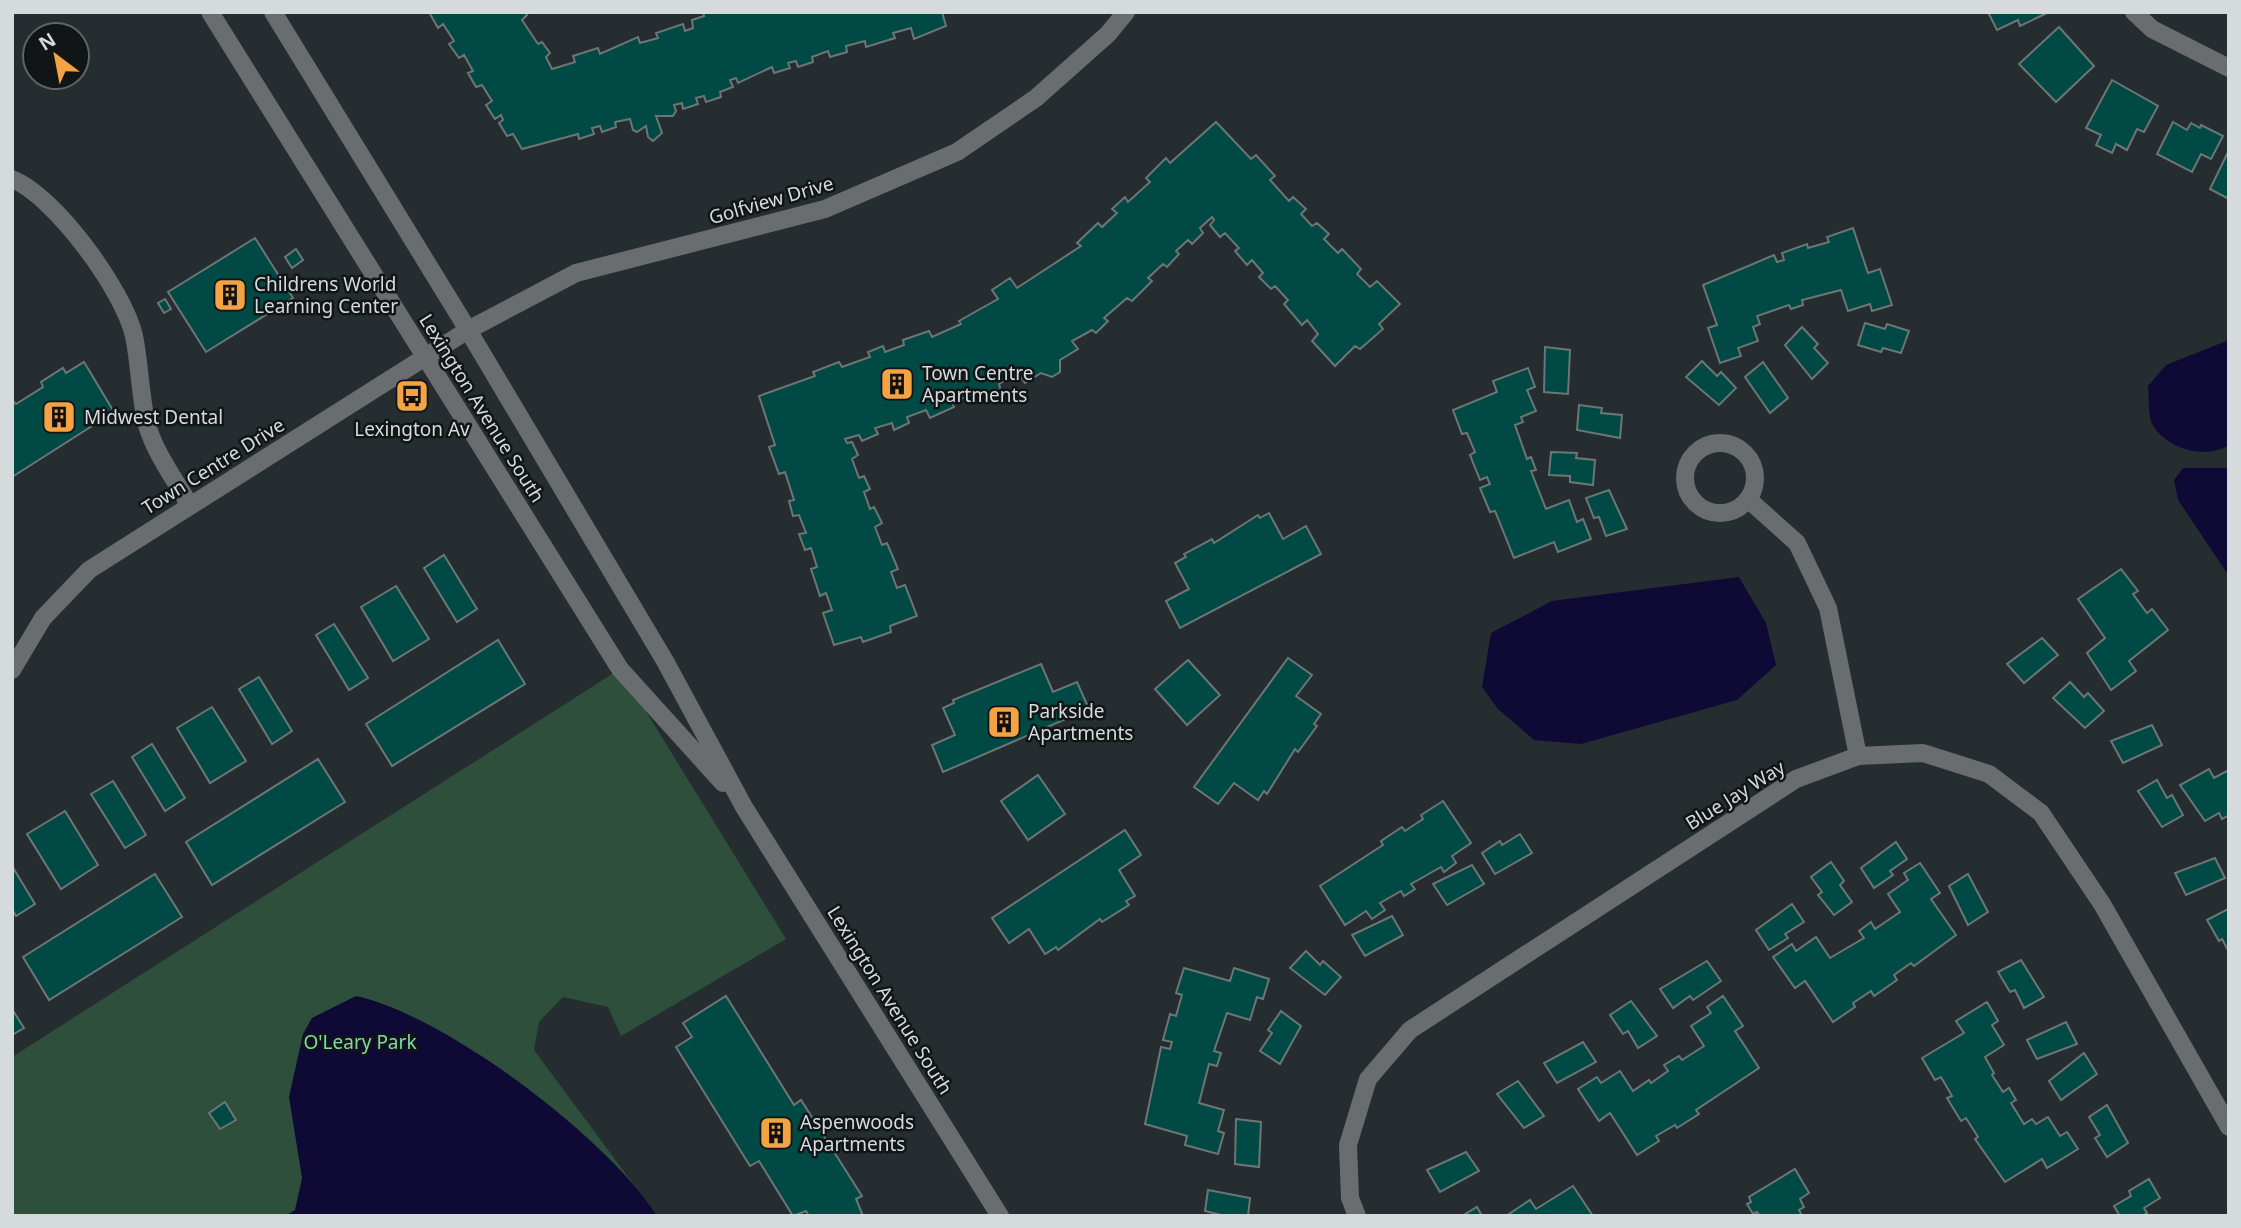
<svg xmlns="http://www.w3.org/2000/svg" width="2241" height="1228" viewBox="0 0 2241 1228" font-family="'Noto Sans',sans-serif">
<rect width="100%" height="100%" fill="#252d30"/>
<polygon fill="#2d4f3c" points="620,669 786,939 621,1036 608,1007 563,997 539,1022 534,1050 657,1216 12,1216 12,1057"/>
<g fill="#0f0a35">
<path d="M2229,340V445C2205,460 2166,449 2152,424C2148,414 2149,397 2148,386L2166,365Z"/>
<polygon points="2183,468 2229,468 2229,576 2178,500 2174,480"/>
<polygon points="1739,577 1766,623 1776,665 1737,700 1581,744 1534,740 1498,709 1482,687 1491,633 1552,601"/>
<path d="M356,996C445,1015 609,1139 657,1216H285L295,1210L302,1178L289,1097L303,1034L312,1018Z"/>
</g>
<g fill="#004945" stroke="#6c7675" stroke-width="2">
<polygon points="429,12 525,12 527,15 522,20 538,44 542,42 550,53 546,57 552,69 575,62 573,56 598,48 600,54 638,37 640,43 658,38 656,33 683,24 685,31 693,28 692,20 704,16 703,12 942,12 946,26 914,39 911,28 893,33 895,38 866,47 865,41 846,46 847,52 830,57 828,51 812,57 813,62 798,67 796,61 788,63 790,68 774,73 772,67 738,83 736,78 730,80 733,87 720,92 721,97 706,102 704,96 696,98 698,104 683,109 682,103 674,105 676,111 673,116 656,116 662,133 653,141 648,137 646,126 637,132 633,130 630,119 615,122 616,127 602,132 600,126 592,128 594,134 579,139 578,134 522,149 513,134 507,136 499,123 503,120 501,115 495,119 486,105 492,101 482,85 476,87 468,73 473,71 464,55 459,58 449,44 454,41 443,24 438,28"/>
<polygon points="1988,12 2047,12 2047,13 2020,26 2018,20 1997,30"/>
<polygon points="2059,27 2094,66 2056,102 2019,64"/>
<polygon points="2112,80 2158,106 2144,132 2137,129 2127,150 2116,144 2112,153 2096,145 2101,135 2086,128"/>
<polygon points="1216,122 1251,159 1256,155 1275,176 1270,180 1289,201 1293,197 1306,209 1301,214 1312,226 1317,223 1329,234 1324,239 1338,253 1342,249 1361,269 1357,274 1370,287 1377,281 1400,304 1379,324 1383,329 1360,349 1355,346 1335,366 1312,341 1318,334 1307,320 1302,325 1284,304 1288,300 1275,286 1271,289 1259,277 1263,273 1252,260 1247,265 1235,251 1239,248 1225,233 1220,237 1210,225 1214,220 1212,217 1200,228 1203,233 1192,244 1188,240 1176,251 1179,254 1167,267 1163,264 1148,278 1152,281 1132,301 1127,298 1104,318 1108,321 1096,333 1092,330 1072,341 1078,349 1060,360 1060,372 1052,377 1041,373 1025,383 1018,373 999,384 1001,391 986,397 983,391 952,402 954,407 930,418 926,410 907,417 909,423 894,430 892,423 875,428 878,434 862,441 859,435 845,439 847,443 852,442 858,455 852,459 859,478 864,476 870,489 864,492 870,509 874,507 882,523 875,527 882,545 887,543 898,569 891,572 897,588 905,585 917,616 890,626 891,632 863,642 861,637 834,645 823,613 832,610 826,593 820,596 811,569 817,567 811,548 805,550 799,534 806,533 799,515 793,516 789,501 794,500 785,472 779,474 769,447 775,445 759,396 815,376 813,372 839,362 842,367 870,357 868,352 883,346 885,352 904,345 903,340 929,331 932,337 961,324 959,321 998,299 992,290 1010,278 1017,288 1081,246 1077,243 1098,223 1102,227 1117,213 1112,209 1125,197 1128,202 1150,182 1146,178 1166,158 1170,163"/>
<polygon points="2173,122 2187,130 2191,123 2200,128 2201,125 2223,136 2211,159 2201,154 2192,172 2157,154"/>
<polygon points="2229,150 2229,199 2210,189"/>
<polygon points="1853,228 1868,273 1880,269 1892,305 1872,311 1870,304 1848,311 1841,290 1802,300 1803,305 1791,309 1789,305 1757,316 1760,324 1753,327 1758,341 1738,348 1741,356 1720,363 1708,328 1717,325 1703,285 1774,255 1777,262 1784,260 1782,253 1807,244 1808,248 1829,242 1827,237"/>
<polygon points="255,238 293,298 206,352 168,292"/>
<polygon points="296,249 303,260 292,268 285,257"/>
<polygon points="165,299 171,309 164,313 158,303"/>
<polygon points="1865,323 1885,329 1887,324 1909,331 1901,353 1883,348 1881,352 1858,345"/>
<polygon points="1802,327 1818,344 1814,348 1828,363 1812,379 1785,345"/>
<polygon points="1545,347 1570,350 1568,394 1544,392"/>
<polygon points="1702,361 1717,376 1721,372 1736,388 1719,405 1686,377"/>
<polygon points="84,362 114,412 12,477 12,400 16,404 43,387 41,382 63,368 66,373"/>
<polygon points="1763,362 1788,398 1770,413 1745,377"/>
<polygon points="1528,368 1535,387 1527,390 1536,411 1521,417 1523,422 1515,425 1527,459 1531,457 1536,470 1531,471 1546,509 1569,500 1577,522 1583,519 1591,539 1558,552 1554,542 1514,558 1495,511 1490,512 1480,488 1490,484 1487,477 1480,480 1470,455 1475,452 1467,433 1462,434 1453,410 1497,392 1493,381"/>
<polygon points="1579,405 1602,408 1601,413 1622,415 1620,438 1577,430"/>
<polygon points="1551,452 1577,453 1576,458 1595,460 1593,485 1570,482 1570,476 1549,475"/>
<polygon points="1609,490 1627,529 1606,536 1599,517 1594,518 1586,498"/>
<polygon points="1269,513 1283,539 1306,526 1321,554 1180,628 1166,601 1189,589 1175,563 1186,557 1184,554 1212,539 1214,543 1258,515 1260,518"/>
<polygon points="444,555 477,609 457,622 424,568"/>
<polygon points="2121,569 2138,591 2133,594 2147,613 2152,609 2168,630 2129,661 2136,671 2111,690 2087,653 2105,638 2078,599"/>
<polygon points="396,586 429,639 393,661 361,607"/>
<polygon points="334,624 368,678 349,690 316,635"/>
<polygon points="2042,638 2058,655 2024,683 2007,664"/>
<polygon points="498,640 525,684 392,766 366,724"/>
<polygon points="1288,658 1312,675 1296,696 1321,714 1314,724 1317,726 1298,752 1295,749 1267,794 1264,791 1258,800 1234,783 1218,804 1194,787"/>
<polygon points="1188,660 1220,695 1187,725 1155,689"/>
<polygon points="1041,664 1053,692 1077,682 1089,709 943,772 932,745 955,735 943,708 954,703 953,700"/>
<polygon points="259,677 292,731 272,744 239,689"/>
<polygon points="2070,682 2084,697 2088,693 2104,711 2085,728 2053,698"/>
<polygon points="212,707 246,761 210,783 177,728"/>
<polygon points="2152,725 2162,745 2123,763 2111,741"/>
<polygon points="152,744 185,798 165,811 132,757"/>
<polygon points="318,759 345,802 212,885 186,842"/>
<polygon points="2209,769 2214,778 2229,770 2229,815 2222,819 2219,813 2205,821 2180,785"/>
<polygon points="1038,775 1065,814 1028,840 1001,801"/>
<polygon points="2157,780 2167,798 2172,795 2183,815 2162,827 2138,791"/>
<polygon points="113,781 146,835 125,848 91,794"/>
<polygon points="1443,801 1471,843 1452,856 1456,863 1444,872 1441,867 1411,884 1415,889 1404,896 1401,891 1380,903 1385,910 1372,919 1366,911 1345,925 1320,886 1383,845 1381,841 1402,827 1405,831 1423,819 1421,815"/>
<polygon points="65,811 98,865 61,889 27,834"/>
<polygon points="1125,830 1141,855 1119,870 1135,896 1126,901 1129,905 1102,922 1100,919 1058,950 1056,947 1045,954 1029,929 1009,943 992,918"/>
<polygon points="1520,834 1532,853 1495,874 1482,853 1500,841 1502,845"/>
<polygon points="1896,842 1907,859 1890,871 1893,875 1874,888 1861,868"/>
<polygon points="2215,858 2225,878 2186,895 2175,873"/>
<polygon points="1831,862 1844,881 1840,885 1852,902 1834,915 1818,895 1822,892 1811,877"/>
<polygon points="1920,863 1940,893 1931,899 1956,935 1914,966 1911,963 1894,975 1897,980 1874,996 1871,991 1853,1003 1855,1007 1833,1022 1805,981 1795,988 1773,957 1792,944 1796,951 1816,937 1830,958 1864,938 1859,931 1871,922 1875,929 1900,912 1888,894 1908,880 1904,873"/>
<polygon points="1472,865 1484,884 1447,905 1433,884"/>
<polygon points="12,866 35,904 16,916 12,909"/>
<polygon points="155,874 182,917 49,1000 23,957"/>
<polygon points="1968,874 1988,912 1968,925 1949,886"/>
<polygon points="1792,904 1804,922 1785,934 1788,938 1769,950 1756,930"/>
<polygon points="2228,909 2229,911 2229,952 2222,939 2219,941 2207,920"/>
<polygon points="1392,916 1403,935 1365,956 1352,935"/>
<polygon points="1306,951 1320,965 1323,961 1341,977 1325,995 1290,968"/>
<polygon points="2021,960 2044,997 2024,1008 2015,990 2010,992 1998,972"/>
<polygon points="1707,961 1721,981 1693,1000 1690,996 1673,1008 1660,989"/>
<polygon points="1184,968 1230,981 1234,968 1269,979 1263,999 1257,997 1250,1020 1227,1013 1214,1051 1221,1053 1217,1066 1209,1064 1199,1103 1224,1110 1218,1131 1224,1133 1218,1154 1185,1145 1187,1136 1145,1124 1161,1047 1170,1049 1172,1042 1163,1040 1170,1014 1176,1016 1182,995 1176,993"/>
<polygon points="726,996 794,1105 801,1100 862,1196 856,1199 863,1216 809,1216 806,1211 793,1216 759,1161 750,1166 676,1047 692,1037 683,1023"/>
<polygon points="1723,996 1743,1026 1735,1031 1759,1068 1696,1110 1699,1114 1677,1128 1675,1125 1656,1136 1659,1141 1637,1155 1610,1113 1599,1121 1578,1089 1597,1077 1601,1083 1620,1071 1633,1091 1649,1080 1651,1083 1668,1071 1664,1065 1679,1056 1682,1060 1704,1046 1691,1026 1711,1013 1707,1007"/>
<polygon points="1631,1001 1657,1036 1638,1048 1628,1031 1623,1034 1610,1015"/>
<polygon points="1987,1002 1998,1021 1992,1025 2004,1045 1985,1057 1994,1073 1992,1075 2003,1092 2009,1088 2016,1100 2011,1103 2024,1124 2032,1119 2036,1124 2048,1117 2060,1136 2067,1132 2078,1149 2047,1168 2042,1159 2005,1182 1975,1139 1978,1137 1966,1118 1961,1121 1947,1098 1952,1096 1941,1077 1935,1080 1922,1058 1964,1033 1956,1021"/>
<polygon points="12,1009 24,1028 12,1035"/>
<polygon points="1281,1011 1301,1026 1280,1064 1260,1051 1272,1033 1268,1030"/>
<polygon points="2066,1022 2077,1044 2037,1059 2027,1040"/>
<polygon points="1583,1042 1596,1062 1557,1083 1544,1063"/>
<polygon points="2084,1053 2097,1074 2061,1100 2049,1081"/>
<polygon points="1518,1081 1544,1116 1524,1128 1497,1094"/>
<polygon points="225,1102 236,1120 220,1129 209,1113"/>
<polygon points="2107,1105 2128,1143 2107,1157 2095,1138 2100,1135 2089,1117"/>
<polygon points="1236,1119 1261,1122 1259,1167 1235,1164"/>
<polygon points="1466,1152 1479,1171 1440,1192 1427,1170"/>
<polygon points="1795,1169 1809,1193 1800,1199 1804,1207 1799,1210 1802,1216 1760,1216 1757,1212 1753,1214 1747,1204 1751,1202 1749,1197"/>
<polygon points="2149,1179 2160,1198 2144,1208 2147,1213 2142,1216 2120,1216 2114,1206 2131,1196 2129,1191"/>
<polygon points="1573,1186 1593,1216 1506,1216 1530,1200 1536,1209"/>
<polygon points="1208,1190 1250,1198 1248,1216 1225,1216 1205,1211"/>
<polygon points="1477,1207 1482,1216 1462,1216"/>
</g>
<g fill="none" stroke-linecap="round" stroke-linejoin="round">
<g stroke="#6a6d70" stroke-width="18">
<polyline points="210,12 620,669 723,783"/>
<polyline points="273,12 468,330 665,661 744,807 1000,1216"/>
<polyline points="2134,12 2152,29 2229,68"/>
<path d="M12,179C55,196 124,291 134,336C140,365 140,397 147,425C155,453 176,481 190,506"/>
<circle cx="1720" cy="478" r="35"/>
<polyline points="1749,500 1797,543 1828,608 1858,756"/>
<polyline points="12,670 43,618 89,570 468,330 576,273 825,209 957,152 1036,98 1108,34 1126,12"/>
<polyline points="1357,1216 1350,1198 1348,1145 1368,1079 1410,1030 1796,779 1858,756 1923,753 1989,774 2041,813 2102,904 2229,1127"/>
</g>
</g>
<defs>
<symbol id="building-square" viewBox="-11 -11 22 22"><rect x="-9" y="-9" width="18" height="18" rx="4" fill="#f4a344" stroke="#111516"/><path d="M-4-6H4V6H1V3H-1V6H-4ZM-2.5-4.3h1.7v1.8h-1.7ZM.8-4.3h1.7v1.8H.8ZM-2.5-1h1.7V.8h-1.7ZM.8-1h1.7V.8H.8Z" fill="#111"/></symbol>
<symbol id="bus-square" viewBox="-11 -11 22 22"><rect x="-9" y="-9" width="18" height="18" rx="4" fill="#f4a344" stroke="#111516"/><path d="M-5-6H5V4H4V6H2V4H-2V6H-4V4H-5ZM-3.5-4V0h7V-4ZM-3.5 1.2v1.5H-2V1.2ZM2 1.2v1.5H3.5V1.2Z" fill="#111"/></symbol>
</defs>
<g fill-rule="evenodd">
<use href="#building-square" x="211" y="276" width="38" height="38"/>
<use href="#building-square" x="878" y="365" width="38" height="38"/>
<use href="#bus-square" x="393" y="377" width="38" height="38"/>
<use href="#building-square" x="40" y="398" width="38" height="38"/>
<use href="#building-square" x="985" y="703" width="38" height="38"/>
<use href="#building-square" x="757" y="1114" width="38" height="38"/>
</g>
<g text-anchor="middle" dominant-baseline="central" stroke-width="5" stroke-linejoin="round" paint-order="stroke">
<g font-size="19" fill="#d5dbdd" stroke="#111516">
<text transform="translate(771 200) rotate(-16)">Golfview Drive</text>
<text transform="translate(482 408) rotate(58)">Lexington Avenue South</text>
<text transform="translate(213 466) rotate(-32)">Town Centre Drive</text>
<text transform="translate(1735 795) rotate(-32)">Blue Jay Way</text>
<text transform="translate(890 1000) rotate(58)">Lexington Avenue South</text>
</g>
<g font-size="19" fill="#d5dbdd" stroke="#111516" text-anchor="start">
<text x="254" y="284">Childrens World<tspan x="254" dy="22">Learning Center</tspan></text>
<text x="922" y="373">Town Centre<tspan x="922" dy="22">Apartments</tspan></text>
<text x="84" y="417">Midwest Dental</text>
<text x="412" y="429" text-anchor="middle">Lexington Av</text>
<text x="1028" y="711">Parkside<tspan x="1028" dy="22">Apartments</tspan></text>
<text x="800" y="1122">Aspenwoods<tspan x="800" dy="22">Apartments</tspan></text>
</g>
<g font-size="19" fill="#81d9a8" stroke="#111516">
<text x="360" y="1042">O'Leary Park</text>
</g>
</g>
<rect width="2241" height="1228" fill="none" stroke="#d5dbdd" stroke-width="28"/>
<g transform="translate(56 56) rotate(328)"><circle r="33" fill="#111516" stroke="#5f6466" stroke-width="2"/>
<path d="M0-5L12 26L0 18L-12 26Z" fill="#f4a344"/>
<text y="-10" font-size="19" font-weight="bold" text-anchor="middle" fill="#d5dbdd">N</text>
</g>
</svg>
